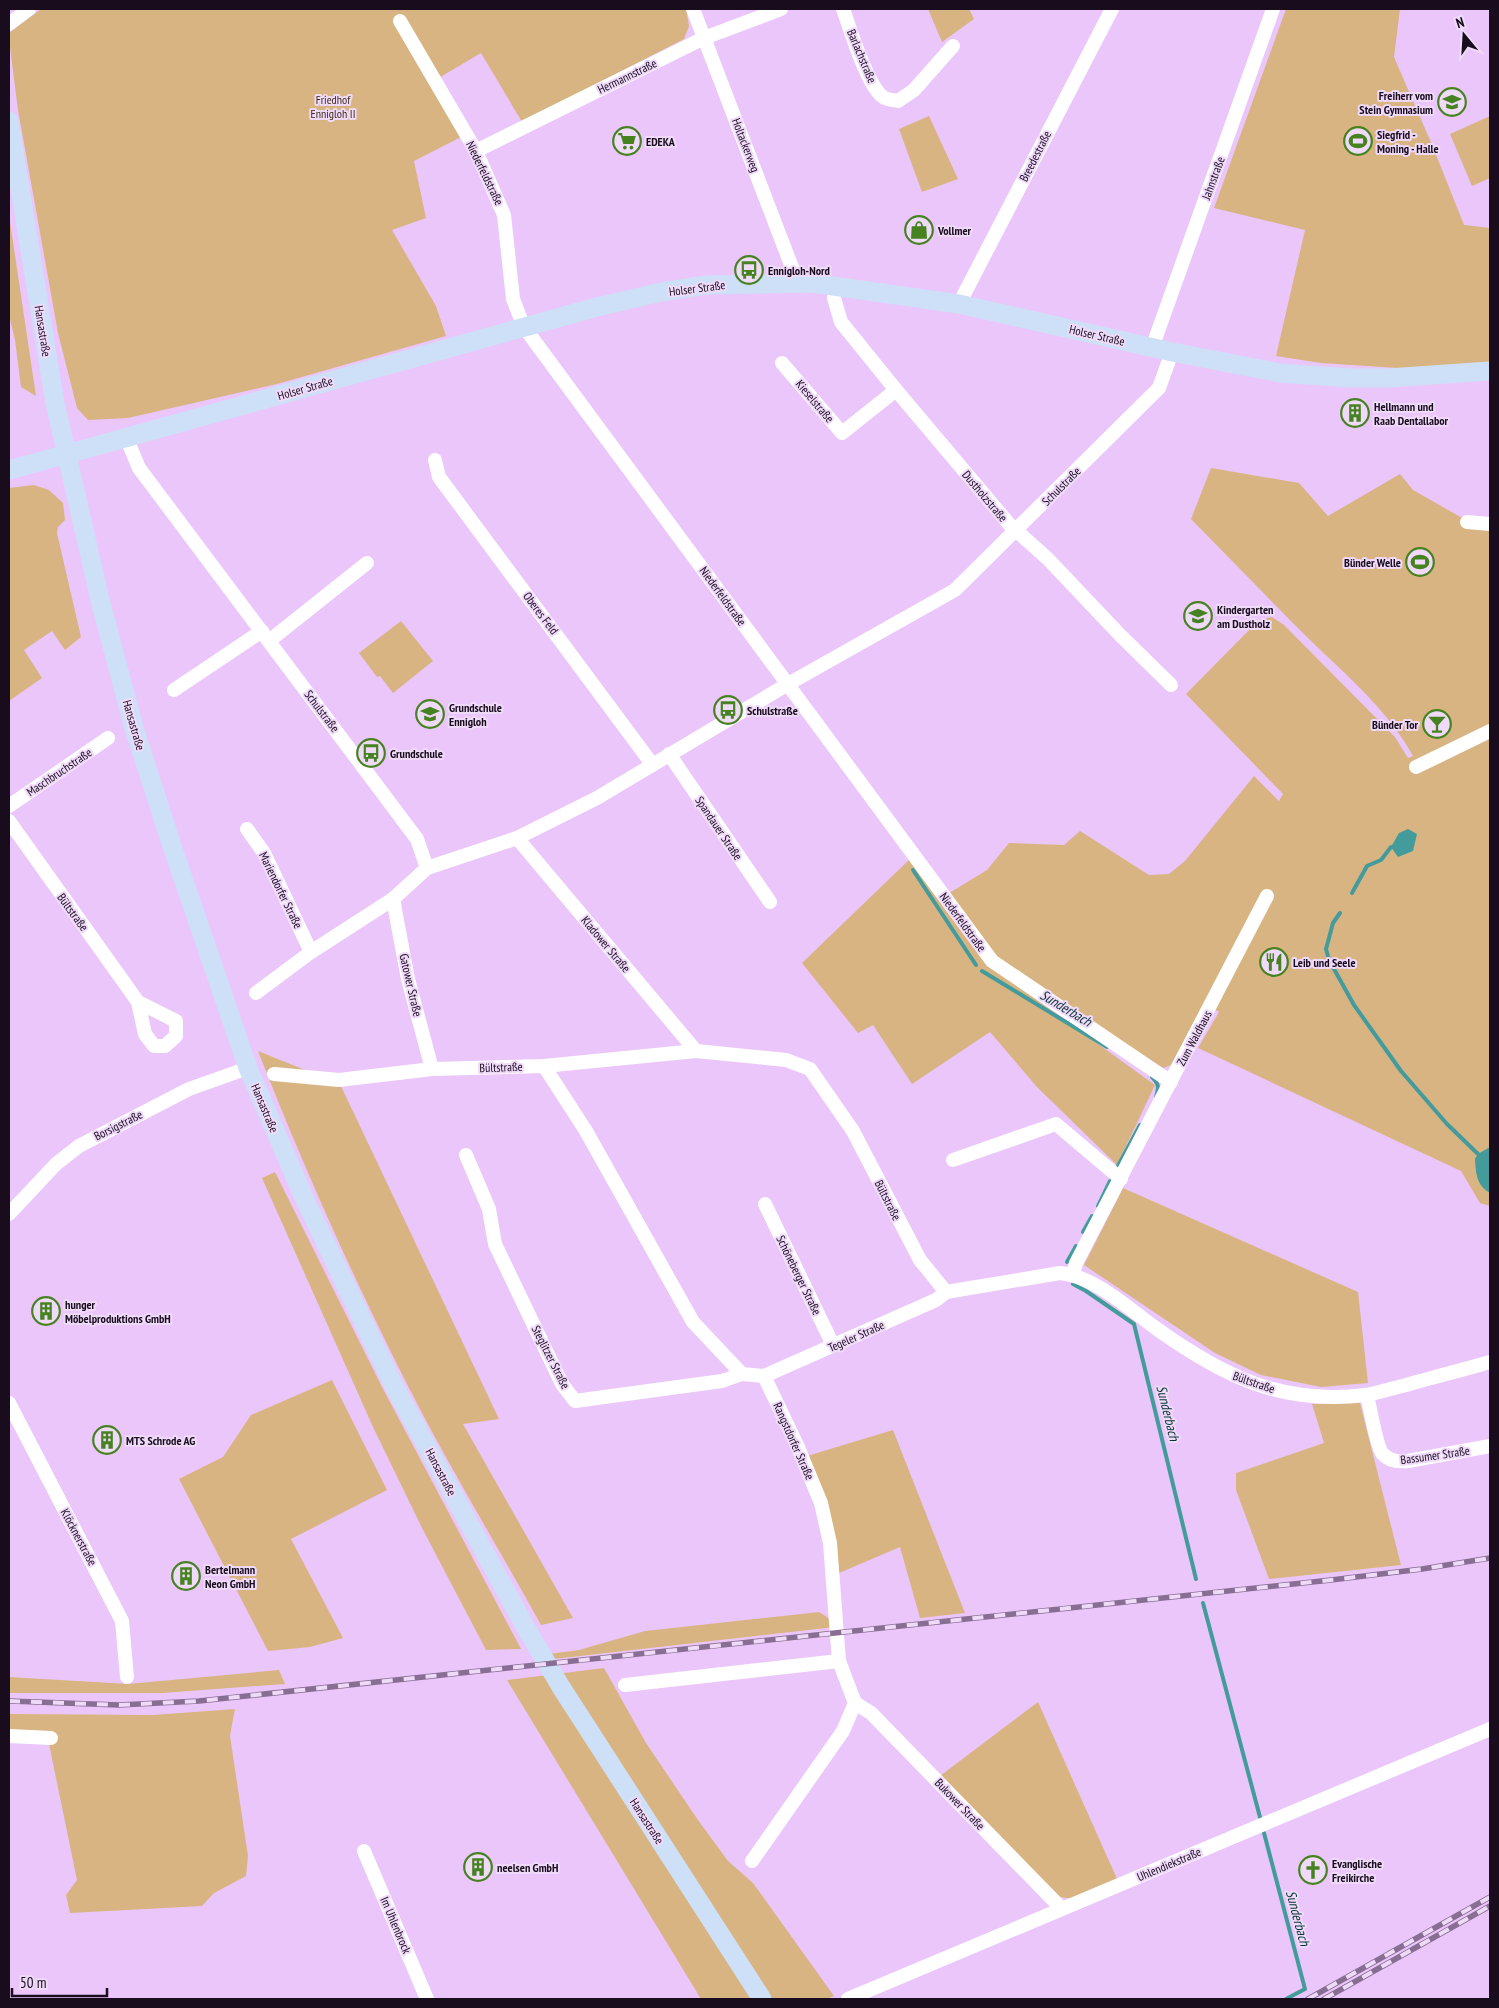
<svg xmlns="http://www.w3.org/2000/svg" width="1499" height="2008" viewBox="0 0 1499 2008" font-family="'PT Sans Narrow',sans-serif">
<rect width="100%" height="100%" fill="#ebc6fa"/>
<g fill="#d8b482">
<polygon points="41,9 686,9 689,26 684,39 522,122 481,53 437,79 469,133 414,161 426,218 392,230 436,306 446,336 277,384 128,418 88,420 77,408 58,333 18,110 9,40 9,33"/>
<polygon points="928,9 969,9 974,19 942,42"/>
<polygon points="1286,9 1400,9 1394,57 1433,147 1464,225 1490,228 1490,362 1428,370 1321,363 1276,356 1305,230 1214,208"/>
<polygon points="929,116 958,179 922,192 899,129"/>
<polygon points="1490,116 1490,178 1472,186 1450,134"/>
<polygon points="9,215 36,396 21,387 15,340 9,315"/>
<path d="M1211,468L1299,483L1328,516L1400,474L1413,490L1464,519L1490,528V1206L1480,1203L1461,1171L1198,1048L1219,1012L1205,1002L1171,1065L1163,1068L1010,969L985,945L946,895L987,870L1009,843L1064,845L1080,831L1149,875L1169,874L1185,861L1254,776L1279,801L1283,794L1186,694L1259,620L1272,617L1284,625L1395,737L1408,758L1413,756C1388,710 1346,675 1309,639C1269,599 1230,559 1191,519Z"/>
<polygon points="34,485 49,490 63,503 65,520 58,527 57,533 81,637 65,650 52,631 24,650 42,678 9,701 9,488"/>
<polygon points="401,621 433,661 393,693 380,676 377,677 359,653"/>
<polygon points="910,859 998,972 1155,1085 1117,1165 1037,1087 990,1032 912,1084 873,1025 858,1033 802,963"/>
<path d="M258,1051L340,1084L499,1419L463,1424L573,1618L541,1625C498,1547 451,1470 410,1390C354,1280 303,1166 258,1051Z"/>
<polygon points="275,1172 382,1387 521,1649 486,1650 422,1528 373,1427 262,1178"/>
<polygon points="1123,1188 1358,1292 1368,1383 1321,1387 1261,1375 1215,1353 1084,1265"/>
<polygon points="332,1380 387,1490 291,1539 343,1638 310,1647 268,1651 179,1479 223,1457 251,1415"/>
<polygon points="1360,1403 1401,1565 1269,1579 1236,1490 1236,1473 1324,1443 1312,1404"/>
<polygon points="893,1430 965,1613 920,1618 900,1547 839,1573 807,1456"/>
<polygon points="819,1612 827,1617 835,1627 545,1660 542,1655 579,1650 645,1631"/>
<polygon points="604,1668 646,1743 698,1820 728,1861 753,1883 834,1996 827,1999 701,1999 507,1680"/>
<polygon points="279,1670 285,1684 162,1693 9,1693 9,1677 128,1684"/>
<polygon points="1038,1702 1118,1881 1073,1899 1060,1897 940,1776"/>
<polygon points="235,1709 230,1736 248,1856 246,1876 214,1893 202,1906 70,1913 66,1895 77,1880 48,1739 9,1737 9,1714 153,1715"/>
</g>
<g fill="#439b9c">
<polygon points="1408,829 1417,834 1413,851 1398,857 1391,847 1399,833"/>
<path d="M1490,1147V1193C1476,1185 1476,1173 1475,1159L1478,1154Z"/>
</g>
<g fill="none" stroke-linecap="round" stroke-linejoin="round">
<g stroke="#439b9c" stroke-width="4">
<polyline points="913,870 976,965"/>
<polyline points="1352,893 1367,866 1381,860 1391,847"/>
<polyline points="1340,913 1333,923 1326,949 1329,960 1354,1005 1401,1071 1447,1124 1478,1154"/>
<polyline points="982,971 1107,1047"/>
<path d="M1152,1077C1159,1084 1159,1087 1156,1097"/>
<polyline points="1118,1166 1140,1125"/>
<polyline points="1098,1206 1110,1181"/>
<polyline points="1083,1232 1092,1216"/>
<polyline points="1067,1262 1076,1246"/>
<polyline points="1073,1284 1086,1291 1134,1324 1196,1579"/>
<polyline points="1203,1603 1261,1821"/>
<polyline points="1264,1833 1305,1989 1286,1999"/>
</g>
<g stroke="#fff" stroke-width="14">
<polyline points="693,9 798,283"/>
<path d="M843,9C850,28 867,86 883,97C888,100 893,100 898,101L914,90L953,46"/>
<polyline points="400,21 476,151 504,215 513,299 524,327 992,961 1171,1082"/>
<polyline points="9,24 29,9"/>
<polyline points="476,151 704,38 781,9"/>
<polyline points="835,285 834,298 841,322 896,390 1009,524 1048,559 1120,635 1171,685"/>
<polyline points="959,304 1112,9"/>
<polyline points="1152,348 1273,9"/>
<polyline points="782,363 842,433 896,390"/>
<polyline points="126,437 139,468 417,839 427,868"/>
<polyline points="435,460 439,477 652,764"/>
<polyline points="1467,522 1490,524"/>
<polyline points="269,641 367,563"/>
<polyline points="174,690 262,631"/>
<polyline points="669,754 770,902"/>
<polyline points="1416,767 1490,731"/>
<polyline points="9,806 108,738"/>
<polyline points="9,821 138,1002 145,1034 154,1046 165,1046 176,1036 176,1021 138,1002"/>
<polyline points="247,829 264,853 311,952"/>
<polyline points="517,838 696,1051"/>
<polyline points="393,899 408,979 432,1069"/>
<polyline points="256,993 311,952 393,899 427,868 517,838 597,798 788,684 955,590 1159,388 1172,352"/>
<path d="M544,1066L586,1131L693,1322L742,1374L764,1376L936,1300L946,1292L1060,1273C1094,1276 1129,1309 1157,1329C1223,1376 1281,1405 1365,1395C1379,1393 1393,1388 1406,1385C1434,1377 1462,1370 1490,1362"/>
<polyline points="274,1074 339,1080 432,1069 544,1066 696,1051 786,1060 810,1069 853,1131 920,1260 946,1292"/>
<polyline points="466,1155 489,1209 495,1244 562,1384 575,1401 722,1381 742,1374"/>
<polyline points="953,1160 1056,1124 1121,1179"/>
<polyline points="765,1204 833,1345"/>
<polyline points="9,1214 56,1164 79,1146 189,1089 248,1068"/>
<polyline points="1073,1274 1076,1263 1267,896"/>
<path d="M1367,1395C1370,1407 1376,1445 1382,1453C1388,1461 1398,1462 1408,1461L1490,1446"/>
<polyline points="9,1403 122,1621 127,1677"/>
<polyline points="625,1685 839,1661"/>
<polyline points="855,1703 871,1713 1062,1909"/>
<polyline points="9,1736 51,1738"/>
<polyline points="364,1851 427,1999"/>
<polyline points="752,1861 843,1731 855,1703 839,1661 830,1543 821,1503 797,1445 764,1376"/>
<polyline points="848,1999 1490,1729"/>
</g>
<g stroke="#cee0f8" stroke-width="19">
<polyline points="9,121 55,403 101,604 134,728 173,849 248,1068 306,1202 395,1388 526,1628 561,1687 762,1999"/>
<polyline points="9,470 597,307 661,292 707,285 812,283 959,304 1172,352 1280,373 1350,378 1388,378 1490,371"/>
</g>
<defs>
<g id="rail">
<polyline points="9,1701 119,1705 199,1701 1331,1580 1422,1569 1490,1558"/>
<polyline points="1308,1999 1490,1897"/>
<polyline points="1324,1999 1490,1906"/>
</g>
</defs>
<use href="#rail" stroke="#886e92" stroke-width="5.5"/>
<use href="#rail" stroke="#f0daf9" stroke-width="4" stroke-dasharray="11" stroke-linecap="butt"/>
</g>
<defs>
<symbol id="school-ring" viewBox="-11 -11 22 22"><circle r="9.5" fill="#f0daf9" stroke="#468220" stroke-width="1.5"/><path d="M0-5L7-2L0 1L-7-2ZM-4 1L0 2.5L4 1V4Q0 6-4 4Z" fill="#468220"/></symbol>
<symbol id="supermarket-ring" viewBox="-11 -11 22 22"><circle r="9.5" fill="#f0daf9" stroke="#468220" stroke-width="1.5"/><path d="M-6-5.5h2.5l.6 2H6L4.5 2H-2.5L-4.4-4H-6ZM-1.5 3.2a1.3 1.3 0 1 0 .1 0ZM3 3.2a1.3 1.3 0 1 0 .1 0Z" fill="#468220"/></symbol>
<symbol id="stadium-ring" viewBox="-11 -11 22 22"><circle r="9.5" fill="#f0daf9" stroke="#468220" stroke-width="1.5"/><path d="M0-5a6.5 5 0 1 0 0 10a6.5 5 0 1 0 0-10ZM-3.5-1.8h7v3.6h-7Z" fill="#468220"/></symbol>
<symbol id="shop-ring" viewBox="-11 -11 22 22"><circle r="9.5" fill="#f0daf9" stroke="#468220" stroke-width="1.5"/><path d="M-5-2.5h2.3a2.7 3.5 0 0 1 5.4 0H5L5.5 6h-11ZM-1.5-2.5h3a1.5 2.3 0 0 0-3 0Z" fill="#468220"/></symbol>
<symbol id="bus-ring" viewBox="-11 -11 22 22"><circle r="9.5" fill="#f0daf9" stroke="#468220" stroke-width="1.5"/><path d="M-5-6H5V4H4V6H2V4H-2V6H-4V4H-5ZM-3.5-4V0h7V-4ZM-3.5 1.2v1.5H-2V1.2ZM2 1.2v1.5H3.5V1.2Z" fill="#468220"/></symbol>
<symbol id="building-ring" viewBox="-11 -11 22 22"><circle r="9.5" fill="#f0daf9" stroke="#468220" stroke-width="1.5"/><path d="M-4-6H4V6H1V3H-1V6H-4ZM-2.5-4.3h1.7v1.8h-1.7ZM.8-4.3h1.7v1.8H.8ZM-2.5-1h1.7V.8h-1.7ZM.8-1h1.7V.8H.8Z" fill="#468220"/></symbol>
<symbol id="bar-ring" viewBox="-11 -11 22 22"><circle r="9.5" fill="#f0daf9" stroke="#468220" stroke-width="1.5"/><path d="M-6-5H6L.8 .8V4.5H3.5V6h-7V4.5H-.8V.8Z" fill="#468220"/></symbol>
<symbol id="restaurant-ring" viewBox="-11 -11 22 22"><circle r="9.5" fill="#f0daf9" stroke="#468220" stroke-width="1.5"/><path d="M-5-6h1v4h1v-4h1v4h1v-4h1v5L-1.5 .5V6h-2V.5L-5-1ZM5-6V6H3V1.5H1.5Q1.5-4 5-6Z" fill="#468220"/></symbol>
<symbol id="church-ring" viewBox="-11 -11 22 22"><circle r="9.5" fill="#f0daf9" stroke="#468220" stroke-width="1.5"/><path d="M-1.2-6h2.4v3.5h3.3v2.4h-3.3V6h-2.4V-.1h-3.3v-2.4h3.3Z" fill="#468220"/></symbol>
</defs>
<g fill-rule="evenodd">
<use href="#school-ring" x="1436" y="86" width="32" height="32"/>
<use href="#supermarket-ring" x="611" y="125" width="32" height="32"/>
<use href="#stadium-ring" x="1342" y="125" width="32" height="32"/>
<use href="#shop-ring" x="903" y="214" width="32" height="32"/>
<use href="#bus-ring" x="733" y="254" width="32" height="32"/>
<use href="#building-ring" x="1339" y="397" width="32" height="32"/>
<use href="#stadium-ring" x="1404" y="546" width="32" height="32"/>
<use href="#school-ring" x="1182" y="600" width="32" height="32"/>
<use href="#bus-ring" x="712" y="694" width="32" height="32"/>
<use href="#school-ring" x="414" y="698" width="32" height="32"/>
<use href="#bar-ring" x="1421" y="708" width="32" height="32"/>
<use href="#bus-ring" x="355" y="737" width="32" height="32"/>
<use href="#restaurant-ring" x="1258" y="946" width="32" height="32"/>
<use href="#building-ring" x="30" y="1295" width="32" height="32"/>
<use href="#building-ring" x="91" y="1424" width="32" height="32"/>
<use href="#building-ring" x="170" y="1560" width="32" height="32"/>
<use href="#building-ring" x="462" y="1851" width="32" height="32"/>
<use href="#church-ring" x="1297" y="1854" width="32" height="32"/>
</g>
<g text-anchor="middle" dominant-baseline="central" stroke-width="4" stroke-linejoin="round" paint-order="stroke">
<g font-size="12" fill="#180c1d" stroke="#f0daf9">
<text transform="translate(862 56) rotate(67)">Barlachstraße</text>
<text transform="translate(627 76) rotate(-26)">Hermannstraße</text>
<text transform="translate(746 145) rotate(69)">Holtackerweg</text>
<text transform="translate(1035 156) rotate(-63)">Breedestraße</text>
<text transform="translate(485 173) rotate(64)">Niederfeldstraße</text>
<text transform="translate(1213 178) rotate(-70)">Jahnstraße</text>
<text transform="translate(697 288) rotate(-7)">Holser Straße</text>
<text transform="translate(43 331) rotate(81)">Hansastraße</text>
<text transform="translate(1097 335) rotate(13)">Holser Straße</text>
<text transform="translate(305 388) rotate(-16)">Holser Straße</text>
<text transform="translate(815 401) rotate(50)">Kieselstraße</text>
<text transform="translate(1061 486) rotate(-45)">Schulstraße</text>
<text transform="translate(985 496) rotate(50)">Dustholzstraße</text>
<text transform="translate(723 596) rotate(54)">Niederfeldstraße</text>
<text transform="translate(541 613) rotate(53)">Oberes Feld</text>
<text transform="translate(322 711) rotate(53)">Schulstraße</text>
<text transform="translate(134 725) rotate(74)">Hansastraße</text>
<text transform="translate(59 772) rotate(-34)">Maschbruchstraße</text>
<text transform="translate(719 828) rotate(56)">Spandauer Straße</text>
<text transform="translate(281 890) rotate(64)">Mariendorfer Straße</text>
<text transform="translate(73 912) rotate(54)">Bültstraße</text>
<text transform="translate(963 922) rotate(54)">Niederfeldstraße</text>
<text transform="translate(606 944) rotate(50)">Kladower Straße</text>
<text transform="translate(411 985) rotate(77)">Gatower Straße</text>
<text transform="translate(1194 1038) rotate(-62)">Zum Waldhaus</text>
<text transform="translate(501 1067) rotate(-2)">Bültstraße</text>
<text transform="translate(265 1108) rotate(67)">Hansastraße</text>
<text transform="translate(118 1125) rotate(-27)">Borsigstraße</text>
<text transform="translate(888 1200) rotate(63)">Bültstraße</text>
<text transform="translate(799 1275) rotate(64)">Schöneberger Straße</text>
<text transform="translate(856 1336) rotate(-24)">Tegeler Straße</text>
<text transform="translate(551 1357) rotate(63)">Steglitzer Straße</text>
<text transform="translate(1254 1382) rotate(19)">Bültstraße</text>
<text transform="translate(794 1441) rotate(66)">Rangstdorfer Straße</text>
<text transform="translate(1435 1455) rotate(-8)">Bassumer Straße</text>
<text transform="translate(441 1472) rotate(62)">Hansastraße</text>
<text transform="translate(79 1537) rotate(62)">Klöcknerstraße</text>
<text transform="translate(960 1804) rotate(46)">Bukower Straße</text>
<text transform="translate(647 1821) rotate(57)">Hansastraße</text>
<text transform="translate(1169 1864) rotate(-23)">Uhlendiekstraße</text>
<text transform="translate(396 1925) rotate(67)">Im Uhlenbrock</text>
</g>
<g font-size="12" font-weight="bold" fill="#180c1d" stroke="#f0daf9" text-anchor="start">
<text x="1433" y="95" text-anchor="end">Freiherr vom<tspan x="1433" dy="14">Stein Gymnasium</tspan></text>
<text x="1377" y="134">Siegfrid -<tspan x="1377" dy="14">Moning - Halle</tspan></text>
<text x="646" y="141">EDEKA</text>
<text x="938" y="230">Vollmer</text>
<text x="768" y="270">Ennigloh-Nord</text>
<text x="1374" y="406">Hellmann und<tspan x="1374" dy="14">Raab Dentallabor</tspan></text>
<text x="1401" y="562" text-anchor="end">Bünder Welle</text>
<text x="1217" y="609">Kindergarten<tspan x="1217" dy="14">am Dustholz</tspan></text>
<text x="449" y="707">Grundschule<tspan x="449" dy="14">Ennigloh</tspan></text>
<text x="747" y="710">Schulstraße</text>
<text x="1418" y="724" text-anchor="end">Bünder Tor</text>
<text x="390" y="753">Grundschule</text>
<text x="1293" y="962">Leib und Seele</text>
<text x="65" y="1304">hunger<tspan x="65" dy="14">Möbelproduktions GmbH</tspan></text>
<text x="126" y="1440">MTS Schrode AG</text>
<text x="205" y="1569">Bertelmann<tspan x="205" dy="14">Neon GmbH</tspan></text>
<text x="1332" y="1863">Evanglische<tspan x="1332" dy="14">Freikirche</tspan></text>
<text x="497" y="1867">neelsen GmbH</text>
</g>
<g font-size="12" fill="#3c2c13" stroke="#f0daf9">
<text x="333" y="99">Friedhof<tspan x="333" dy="14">Ennigloh II</tspan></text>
</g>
<g font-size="14" font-style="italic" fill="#093535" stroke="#f0daf9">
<text transform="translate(1066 1008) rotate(31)">Sunderbach</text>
<text transform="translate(1168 1413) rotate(76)">Sunderbach</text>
<text transform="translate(1298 1918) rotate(75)">Sunderbach</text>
</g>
</g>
<rect width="1499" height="2008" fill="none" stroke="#180c1d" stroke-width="20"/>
<g transform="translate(1464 35) rotate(342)" stroke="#f0daf9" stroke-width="4" paint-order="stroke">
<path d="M0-4L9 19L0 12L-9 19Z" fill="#180c1d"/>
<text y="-8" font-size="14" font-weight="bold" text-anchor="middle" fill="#180c1d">N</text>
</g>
<path d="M12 1988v8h95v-8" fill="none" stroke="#180c1d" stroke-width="2.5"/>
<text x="20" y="1988" font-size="15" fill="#180c1d" stroke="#f0daf9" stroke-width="4" paint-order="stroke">50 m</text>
</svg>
